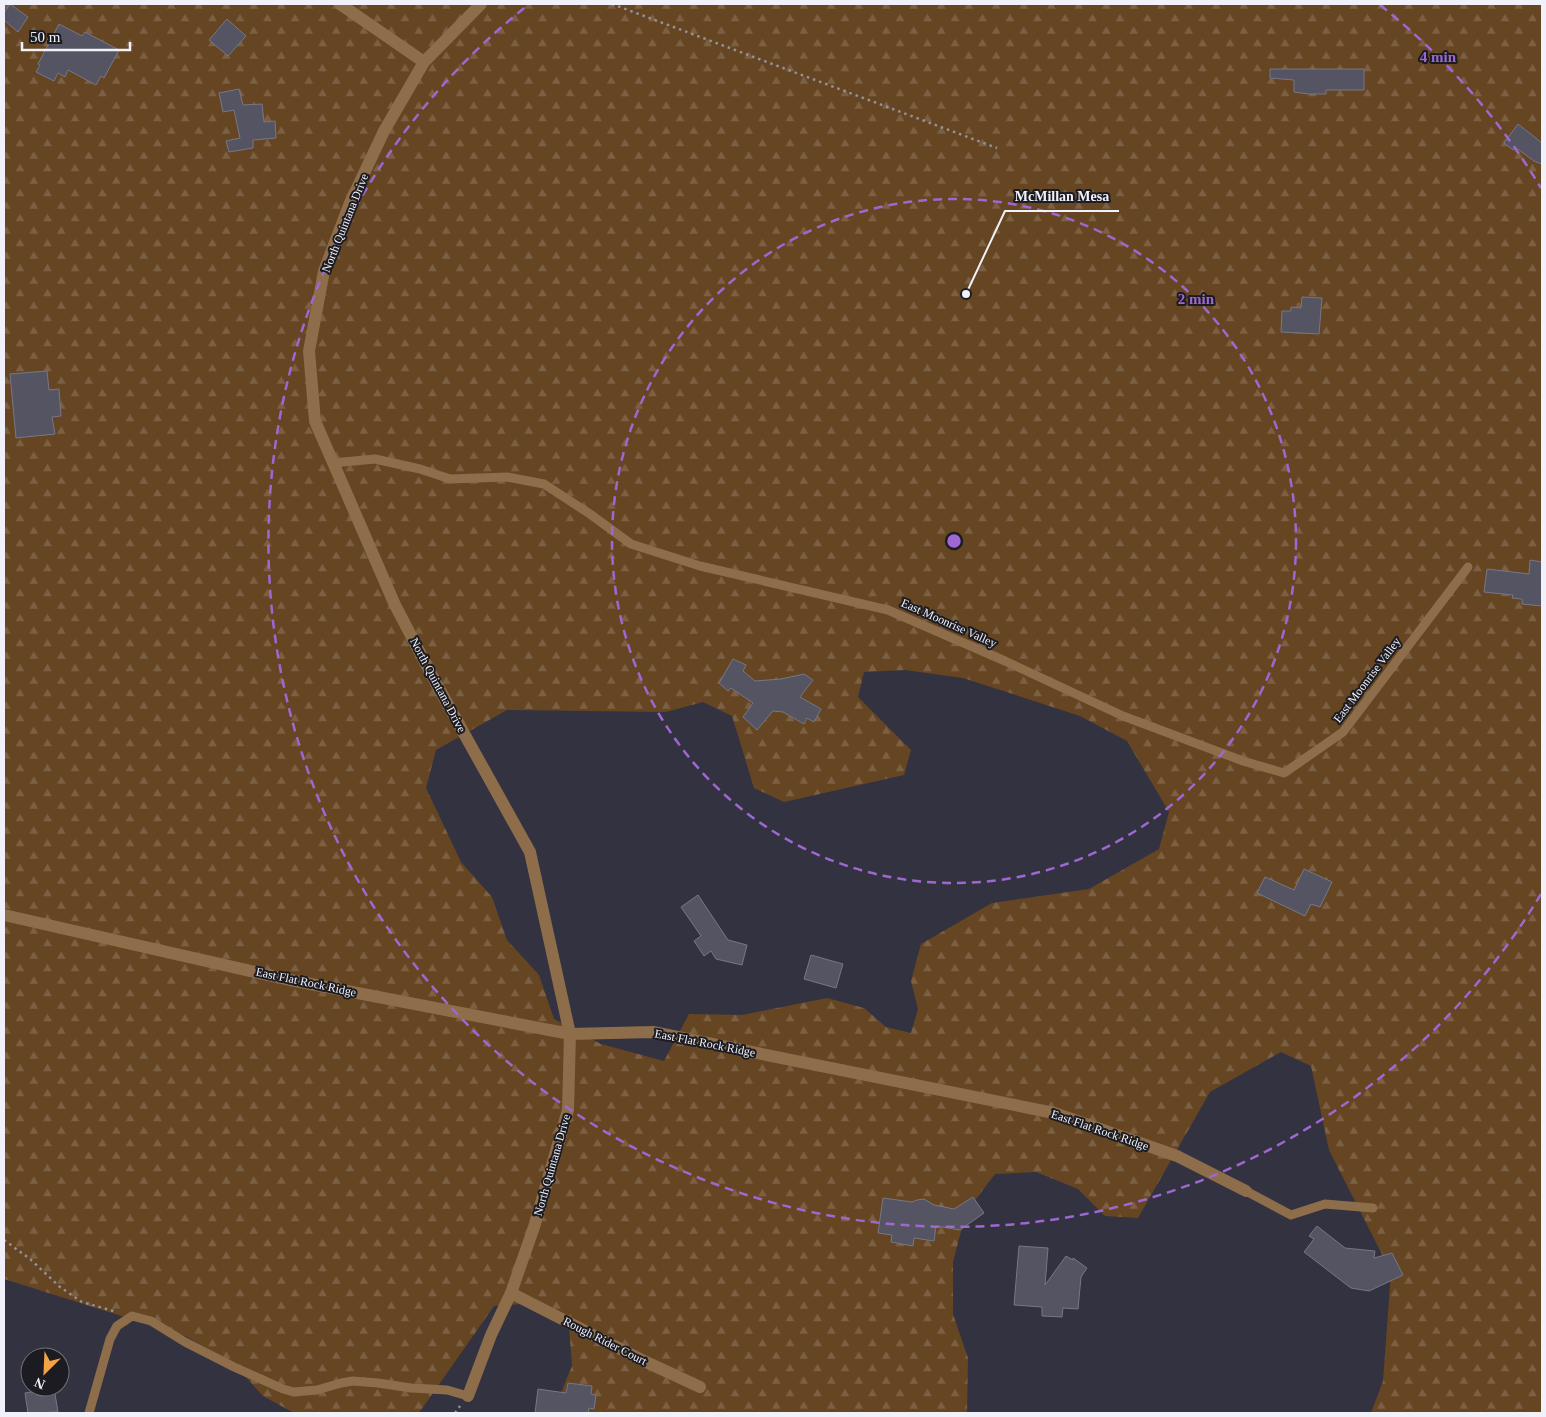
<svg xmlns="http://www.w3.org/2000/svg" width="1546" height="1417" viewBox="0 0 1546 1417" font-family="Georgia,serif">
<defs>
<pattern id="forest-firs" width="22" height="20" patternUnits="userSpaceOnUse" patternTransform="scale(1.25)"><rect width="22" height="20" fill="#654522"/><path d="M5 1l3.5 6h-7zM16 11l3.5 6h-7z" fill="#7c6043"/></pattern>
</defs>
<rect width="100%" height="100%" fill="#333240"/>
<path fill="url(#forest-firs)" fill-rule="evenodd" d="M4,4H1542V1413H1371L1383,1381L1391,1272L1329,1150L1311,1066L1281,1052L1210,1092L1138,1218L1105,1216L1078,1189L1036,1172L995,1174L966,1212L953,1262V1314L968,1358L967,1413H548L555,1407L572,1366L569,1326L535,1303L494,1306L419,1413H294L263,1396L232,1362L185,1336L4,1279ZM905,670L963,678L1080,716L1127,741L1169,812L1159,849L1089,889L992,903L921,944L911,981L918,1009L911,1033L886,1027L864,1008L827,998L742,1015L689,1014L664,1061L601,1044L554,1019L539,975L507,940L492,897L461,862L426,788L436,750L507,710L666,712L703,702L732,716L754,788L784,802L904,775L911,750L858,697L864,672Z"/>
<g fill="#555463" stroke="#787787">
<polygon points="10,4 28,17 18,32 4,20 4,13"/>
<polygon points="227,19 246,36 228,56 209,40"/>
<polygon points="59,24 82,36 85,32 119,50 104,78 101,76 96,85 68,70 65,77 58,73 54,81 36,72 40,65 38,64"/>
<polygon points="1270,69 1364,69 1364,90 1326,90 1326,94 1308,94 1294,92 1294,80 1270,78"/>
<polygon points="239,89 243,105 262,104 264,122 275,121 276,138 253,140 253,148 229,152 226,141 240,138 234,110 223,112 219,93"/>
<polygon points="1518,124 1542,143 1542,164 1534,161 1515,147 1513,150 1504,143"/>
<polygon points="1302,297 1322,298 1319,334 1281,332 1282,311 1291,311 1291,307 1301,308"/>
<polygon points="47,371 49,390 59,389 61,416 52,417 55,434 16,438 10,374"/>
<polygon points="1530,560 1542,562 1542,606 1522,604 1522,599 1512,598 1513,595 1484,592 1487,569 1529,574"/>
<polygon points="733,659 746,665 743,671 755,681 781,679 804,674 813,680 800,697 821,709 814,722 807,718 804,724 783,712 773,711 757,730 743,717 753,703 731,688 728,691 719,683"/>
<polygon points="1304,869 1332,882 1320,907 1311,904 1305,916 1257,893 1265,877 1294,890"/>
<polygon points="698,895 728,940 747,945 742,965 716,959 711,951 704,956 694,941 701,936 681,907"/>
<polygon points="811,955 843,964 836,988 804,979"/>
<polygon points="973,1197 984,1213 960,1230 936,1226 934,1241 914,1238 913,1246 891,1242 892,1235 878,1233 883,1198 912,1202 917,1200 924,1199 934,1205 954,1209"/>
<polygon points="1317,1226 1345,1248 1375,1251 1374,1258 1392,1253 1403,1275 1369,1291 1351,1288 1304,1252 1314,1239 1309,1236"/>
<polygon points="1019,1246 1048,1248 1045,1285 1066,1256 1073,1260 1073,1258 1087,1268 1081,1277 1078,1309 1063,1308 1062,1317 1042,1316 1042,1307 1014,1305"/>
<polygon points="568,1383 592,1386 591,1394 596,1395 594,1409 589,1408 588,1413 535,1413 538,1389 566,1393"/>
<polygon points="54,1388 58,1412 28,1413 25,1393"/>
</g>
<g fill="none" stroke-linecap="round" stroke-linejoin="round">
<g stroke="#92929d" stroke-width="2.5" stroke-dasharray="2.5 4" stroke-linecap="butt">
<polyline points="612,4 997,148"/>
<polyline points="4,1240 30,1259 60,1287 82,1302 117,1312"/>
<polyline points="455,1413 460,1406"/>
</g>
<g stroke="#8e6d4a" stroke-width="9">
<polyline points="333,463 375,459 420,469 450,479 507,477 544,484 590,514 631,544 700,566 888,610 1005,661 1123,716 1243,761 1284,773 1343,732 1468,567"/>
<polyline points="1246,1191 1291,1215 1325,1204 1373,1208"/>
<polyline points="89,1413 110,1339 117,1326 132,1316 151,1321 185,1342 234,1367 283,1389 294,1392 317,1390 341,1383 353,1381 378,1383 411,1388 447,1390 468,1396"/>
</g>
<g stroke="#8e6d4a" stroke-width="12">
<polyline points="340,4 424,62"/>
<polyline points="4,915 290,980 570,1034 653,1032 1054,1113 1177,1156 1246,1191"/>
<polyline points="511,1293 644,1361 700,1387"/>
<polyline points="468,1396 491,1335 511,1293 534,1227 568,1110 570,1034 530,852 437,685 395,605 315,421 309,351 324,271 350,203 384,131 424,62 481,4"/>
</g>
</g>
<g fill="none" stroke="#9e67d1" stroke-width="2.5" stroke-dasharray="9 6">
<circle cx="954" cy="541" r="342"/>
<path d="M1541 894A685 685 0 1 1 528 5M1380 5A685 685 0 0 1 1541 188"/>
</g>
<g text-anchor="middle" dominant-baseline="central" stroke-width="4" stroke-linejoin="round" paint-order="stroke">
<g font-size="12" fill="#f1f1fa" stroke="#1b1b21">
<text transform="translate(345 223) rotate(-68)">North Quintana Drive</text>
<text transform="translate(949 623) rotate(24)">East Moonrise Valley</text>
<text transform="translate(1367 680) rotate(-53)">East Moonrise Valley</text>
<text transform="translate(438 685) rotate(62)">North Quintana Drive</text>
<text transform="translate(306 982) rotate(12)">East Flat Rock Ridge</text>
<text transform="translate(705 1043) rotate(11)">East Flat Rock Ridge</text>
<text transform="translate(1100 1130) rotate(19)">East Flat Rock Ridge</text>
<text transform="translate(552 1165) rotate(-74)">North Quintana Drive</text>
<text transform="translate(605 1341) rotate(27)">Rough Rider Court</text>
</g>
</g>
<circle cx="954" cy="541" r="8" fill="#9e67d1" stroke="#1b1b21" stroke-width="2.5"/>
<g font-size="15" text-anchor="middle" font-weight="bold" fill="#9e67d1" stroke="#1b1b21" stroke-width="4" stroke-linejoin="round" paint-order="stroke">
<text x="1438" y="62">4 min</text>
<text x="1196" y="304">2 min</text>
</g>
<path fill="none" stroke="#f1f1fa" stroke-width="2" d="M966 294L1005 211H1119"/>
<circle fill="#f1f1fa" stroke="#1b1b21" stroke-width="2" cx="966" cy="294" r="5"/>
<g font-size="14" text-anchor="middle" font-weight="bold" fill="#f1f1fa" stroke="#1b1b21" stroke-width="4" stroke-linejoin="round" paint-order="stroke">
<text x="1062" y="201">McMillan Mesa</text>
</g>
<rect width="1546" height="1417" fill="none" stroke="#f1f1fa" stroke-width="10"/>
<g transform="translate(45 1372) rotate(204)"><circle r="24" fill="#1b1b21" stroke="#717178"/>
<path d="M0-4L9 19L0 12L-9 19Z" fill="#f4a344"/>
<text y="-8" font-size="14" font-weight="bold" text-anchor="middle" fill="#f1f1fa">N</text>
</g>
<path d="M22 42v8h108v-8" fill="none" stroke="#f1f1fa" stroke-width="2.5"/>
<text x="30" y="42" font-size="15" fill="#f1f1fa" stroke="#1b1b21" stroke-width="4" paint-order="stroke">50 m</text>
</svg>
